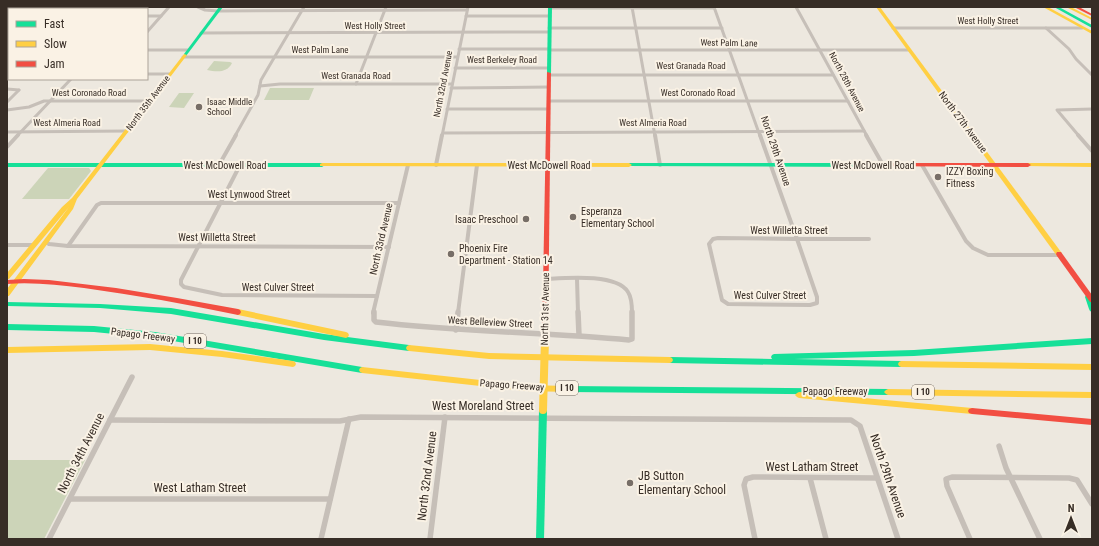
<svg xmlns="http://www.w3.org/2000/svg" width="1099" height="546" viewBox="0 0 1099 546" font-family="'Roboto Condensed',sans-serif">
<rect width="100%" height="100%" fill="#ede8df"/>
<g fill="#ccd4b8">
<path d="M214,61L230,62L232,63C227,73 217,72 207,70Z"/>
<polygon points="270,88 314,88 309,100 264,100"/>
<polygon points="179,93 194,93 184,108 169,107"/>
<polygon points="48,168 89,168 91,171 69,199 22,199"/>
<polygon points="7,460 85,460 44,539 7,539"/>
</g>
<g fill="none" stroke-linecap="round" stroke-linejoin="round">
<g stroke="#c6bfb8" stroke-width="3">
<polyline points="198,7 205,10 218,11 467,10"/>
<polyline points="632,7 655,136"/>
<polyline points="714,7 760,136"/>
<polyline points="796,7 867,136"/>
<polyline points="550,8 714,8"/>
<polyline points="21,9 24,7"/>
<polyline points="55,9 57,7"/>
<polyline points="88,9 90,7"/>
<polyline points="147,16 161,16"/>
<polyline points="466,16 549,16"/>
<polyline points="7,21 9,19"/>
<polyline points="549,28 722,28"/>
<polyline points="893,28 1082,28"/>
<polyline points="1046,28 1069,49 1076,59 1092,75"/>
<polyline points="147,32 169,7"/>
<polyline points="201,33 549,32"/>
<polyline points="459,49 549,49"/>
<polyline points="147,50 188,50"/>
<polyline points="549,50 909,50"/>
<polyline points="7,51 9,49"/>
<polyline points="183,57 457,57"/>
<polyline points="455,68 549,68"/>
<polyline points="7,69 9,69"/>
<polyline points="147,74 170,74"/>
<polyline points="549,75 833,75"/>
<polyline points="356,84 386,7"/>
<polyline points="260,86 280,84 452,84"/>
<polyline points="451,88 549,87"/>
<polyline points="7,89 19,90"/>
<polyline points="549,101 848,101"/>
<polyline points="7,102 19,90"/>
<polyline points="447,109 549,109"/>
<polyline points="7,110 29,107 44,101 149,101"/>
<polyline points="7,132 127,131"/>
<polyline points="443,133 864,131"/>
<polyline points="17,136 71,79"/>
<polyline points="235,136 258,95 261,80 304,7"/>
<polyline points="442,136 468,7"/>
<polyline points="1079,136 1057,110 1092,109"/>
</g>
<g stroke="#c6bfb8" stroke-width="4">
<polyline points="655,135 660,165"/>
<polyline points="760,135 797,239"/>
<polyline points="866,135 883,165"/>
<polyline points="1078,135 1092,151"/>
<polyline points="7,147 18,135"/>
<polyline points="219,165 236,135"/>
<polyline points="240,165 181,280 181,284 184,287 222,295 377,296"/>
<polyline points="436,165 442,135"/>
<polyline points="922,165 966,241 973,248 988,255 1059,255"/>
<polygon points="718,238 797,239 817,297 817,303 810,305 728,304 722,300 709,244 713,239"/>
<polyline points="797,239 869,239"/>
<polyline points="46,242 49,244 68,246 389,247"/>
<polyline points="7,245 33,245"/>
<polyline points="68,246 97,205 101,203 399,203"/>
<path d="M545,279C565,278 616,273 628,292C632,298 632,307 632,313"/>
<polyline points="577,279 578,313"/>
<polyline points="373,313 408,165"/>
<polyline points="458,313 477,165"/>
</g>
<g stroke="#c6bfb8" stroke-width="5.5">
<path d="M374,312V320L376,322C460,332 545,332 629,340L632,339V312"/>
<polyline points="578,312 579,335"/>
<polyline points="456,330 458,312"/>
<polyline points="110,420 340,421 361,417 851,420 860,426 898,539"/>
<polyline points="999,446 1006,468 1040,539"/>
<polyline points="810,478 826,539"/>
<polyline points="70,499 330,499"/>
<polyline points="49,539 132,377"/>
<polyline points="321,539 349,419"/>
<polyline points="430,539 445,417"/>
<polyline points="755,539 744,485 746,479 753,477 877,478"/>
<polyline points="970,539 947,486 946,479 952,477 1069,478 1077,480 1092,504"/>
</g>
<g fill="#16e098" fill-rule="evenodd">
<polygon points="219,7 223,7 186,56 184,56 184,54"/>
<polygon points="548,7 552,7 551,73 549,74 547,73"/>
<polygon points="1054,7 1059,7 1092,25 1092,28"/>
<polygon points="7,163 322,163 325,165 322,167 7,167"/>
<polygon points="629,163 863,163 866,165 863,167 627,166 626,165"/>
<polygon points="1086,295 1090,295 1091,297 1092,312 1090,311 1089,309 1085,297"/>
<polygon points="7,302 100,304 171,308 324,334 409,345 411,346 412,348 411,350 409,351 324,340 171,314 100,308 7,306"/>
<polygon points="7,324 94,326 155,332 362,367 364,368 365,370 364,372 362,373 155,338 94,332 7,330"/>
<polygon points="1092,338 1092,344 914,356 794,359 901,361 903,362 904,364 903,366 901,367 670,363 668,362 667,360 668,358 670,357 772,359 771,357 772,355 774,354 914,350"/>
<polygon points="568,386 888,389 890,390 892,392 890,394 888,395 568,392 566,391 565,389 566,387"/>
<polygon points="543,407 546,408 547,410 544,539 536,539 539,410 540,408"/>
</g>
<g fill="#ffcf43" fill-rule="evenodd">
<polygon points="876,7 880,7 1061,252 1062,254 1061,256 1057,256"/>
<polygon points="1043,7 1048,7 1092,31 1092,34"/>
<polygon points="1066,7 1071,7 1092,18 1092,20"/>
<polygon points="184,54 187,55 77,199 73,209 9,296 7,296 7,289 69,207 9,279 7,279 7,273 62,207 72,198"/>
<polygon points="322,163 629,163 632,165 629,167 320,166 320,164"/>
<polygon points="1028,163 1092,163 1092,167 1026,166 1025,165"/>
<polygon points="238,309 346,332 348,333 349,335 348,337 346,338 238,315 236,314 235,312 236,310"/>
<polygon points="150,344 222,351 293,361 295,362 296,364 295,366 293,367 222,357 150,350 7,353 7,347"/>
<polygon points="409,345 489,353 670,357 672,358 673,360 672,362 670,363 489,359 409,351 407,350 406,348 407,346"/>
<polygon points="901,361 1092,364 1092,370 901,367 899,366 898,364 899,362"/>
<polygon points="362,367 527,385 568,386 570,387 571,389 570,391 568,392 527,391 362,373 360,372 359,370 360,368"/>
<polygon points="888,389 1092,392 1092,398 888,395 886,394 884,392 886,390"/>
<polygon points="799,392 972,408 975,409 976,411 975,413 972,414 799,398 797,397 795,395 797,393"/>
</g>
<g fill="#f24e42" fill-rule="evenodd">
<polygon points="1074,7 1079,7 1092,14 1092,16"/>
<polygon points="547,72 551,73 548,339 547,341 545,342 543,341 542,339"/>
<polygon points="863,163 1028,163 1031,165 1028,167 861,166 860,165"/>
<polygon points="1057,252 1061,252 1092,295 1092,302 1090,302 1057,256 1056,254"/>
<path d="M24,279L49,280L116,288L177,298L238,309L240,310L241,312L240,314L238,315C187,304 135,295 84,288C58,285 33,282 7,284V280Z"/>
<polygon points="972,408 1092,419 1092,425 972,414 969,413 968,411 969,409"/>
</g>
<polyline stroke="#ffcf43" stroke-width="8" points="543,410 545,339"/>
</g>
<g fill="#776e67" stroke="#faf2e5" stroke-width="1.5">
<circle cx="199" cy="107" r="4"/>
<circle cx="938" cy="177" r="4"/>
<circle cx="573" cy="217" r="4"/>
<circle cx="526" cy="219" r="4"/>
<circle cx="451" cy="254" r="4"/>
<circle cx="630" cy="483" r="4"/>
</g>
<g text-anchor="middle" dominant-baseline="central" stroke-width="4" stroke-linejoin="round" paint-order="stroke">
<g font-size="9" fill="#372d26" stroke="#faf2e5">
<text x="988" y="21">West Holly Street</text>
<text x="375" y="26">West Holly Street</text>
<text transform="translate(729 43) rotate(1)">West Palm Lane</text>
<text x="320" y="50">West Palm Lane</text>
<text x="502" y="60">West Berkeley Road</text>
<text x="691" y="66">West Granada Road</text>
<text x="356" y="76">West Granada Road</text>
<text transform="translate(847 82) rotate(62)">North 28th Avenue</text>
<text transform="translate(443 84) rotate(-79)">North 32nd Avenue</text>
<text x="89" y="93">West Coronado Road</text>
<text x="698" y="93">West Coronado Road</text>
<text transform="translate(148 103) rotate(-53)">North 35th Avenue</text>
<text x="67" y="123">West Almeria Road</text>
<text x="653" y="123">West Almeria Road</text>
</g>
<g font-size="9" fill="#372d26" stroke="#faf2e5" text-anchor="start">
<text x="207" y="102">Isaac Middle<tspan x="207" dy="10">School</tspan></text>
</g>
<g fill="#faf2e5" stroke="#72685f" stroke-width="1">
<rect x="184" y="334" width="22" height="14" rx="3"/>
<rect x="556" y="381" width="22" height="14" rx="3"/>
<rect x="912" y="385" width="22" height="14" rx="3"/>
</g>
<g font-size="9" font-weight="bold" fill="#372d26">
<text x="195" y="341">I 10</text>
<text x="567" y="388">I 10</text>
<text x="923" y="392">I 10</text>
</g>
<g font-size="10" fill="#372d26" stroke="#faf2e5">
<text transform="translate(963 122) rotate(53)">North 27th Avenue</text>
<text transform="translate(776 151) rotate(71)">North 29th Avenue</text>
<text x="225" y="165">West McDowell Road</text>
<text x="549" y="165">West McDowell Road</text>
<text x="873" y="165">West McDowell Road</text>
<text x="249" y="194">West Lynwood Street</text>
<text x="789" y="230">West Willetta Street</text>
<text x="217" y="237">West Willetta Street</text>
<text transform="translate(381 239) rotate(-77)">North 33rd Avenue</text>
<text x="278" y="287">West Culver Street</text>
<text x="770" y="295">West Culver Street</text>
<text transform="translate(545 309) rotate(-89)">North 31st Avenue</text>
<text transform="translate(490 322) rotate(3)">West Belleview Street</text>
<text transform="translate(143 335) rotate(7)">Papago Freeway</text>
<text transform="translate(512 385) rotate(4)">Papago Freeway</text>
<text x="835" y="391">Papago Freeway</text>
</g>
<g font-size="10" fill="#372d26" stroke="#faf2e5" text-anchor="start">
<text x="946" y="171">IZZY Boxing<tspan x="946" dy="12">Fitness</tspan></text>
<text x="581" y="211">Esperanza<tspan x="581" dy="12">Elementary School</tspan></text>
<text x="518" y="219" text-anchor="end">Isaac Preschool</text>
<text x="459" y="248">Phoenix Fire<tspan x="459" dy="12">Department - Station 14</tspan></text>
</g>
<g font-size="12" fill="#372d26" stroke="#faf2e5">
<text x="483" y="406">West Moreland Street</text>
<text transform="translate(81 453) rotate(-63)">North 34th Avenue</text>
<text x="812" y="467">West Latham Street</text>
<text transform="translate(427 476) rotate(-83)">North 32nd Avenue</text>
<text transform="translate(888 476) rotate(71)">North 29th Avenue</text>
<text x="200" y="488">West Latham Street</text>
</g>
<g font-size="12" fill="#372d26" stroke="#faf2e5" text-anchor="start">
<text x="638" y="476">JB Sutton<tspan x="638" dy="14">Elementary School</tspan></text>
</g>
</g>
<rect width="1099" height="546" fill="none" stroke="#372d26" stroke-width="16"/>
<rect x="8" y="8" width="140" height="72" fill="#faf2e5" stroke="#aca399"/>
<rect x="16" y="21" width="20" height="6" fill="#16e098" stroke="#aca399"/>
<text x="44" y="28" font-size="12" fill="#372d26">Fast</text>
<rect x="16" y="41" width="20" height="6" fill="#ffcf43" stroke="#aca399"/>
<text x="44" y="48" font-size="12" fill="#372d26">Slow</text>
<rect x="16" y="61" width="20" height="6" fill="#f24e42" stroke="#aca399"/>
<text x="44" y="68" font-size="12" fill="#372d26">Jam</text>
<g transform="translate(1071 518)" stroke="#faf2e5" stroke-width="3" paint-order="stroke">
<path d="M0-3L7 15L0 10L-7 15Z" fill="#372d26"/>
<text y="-6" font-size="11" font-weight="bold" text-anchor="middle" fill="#372d26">N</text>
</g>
</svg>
